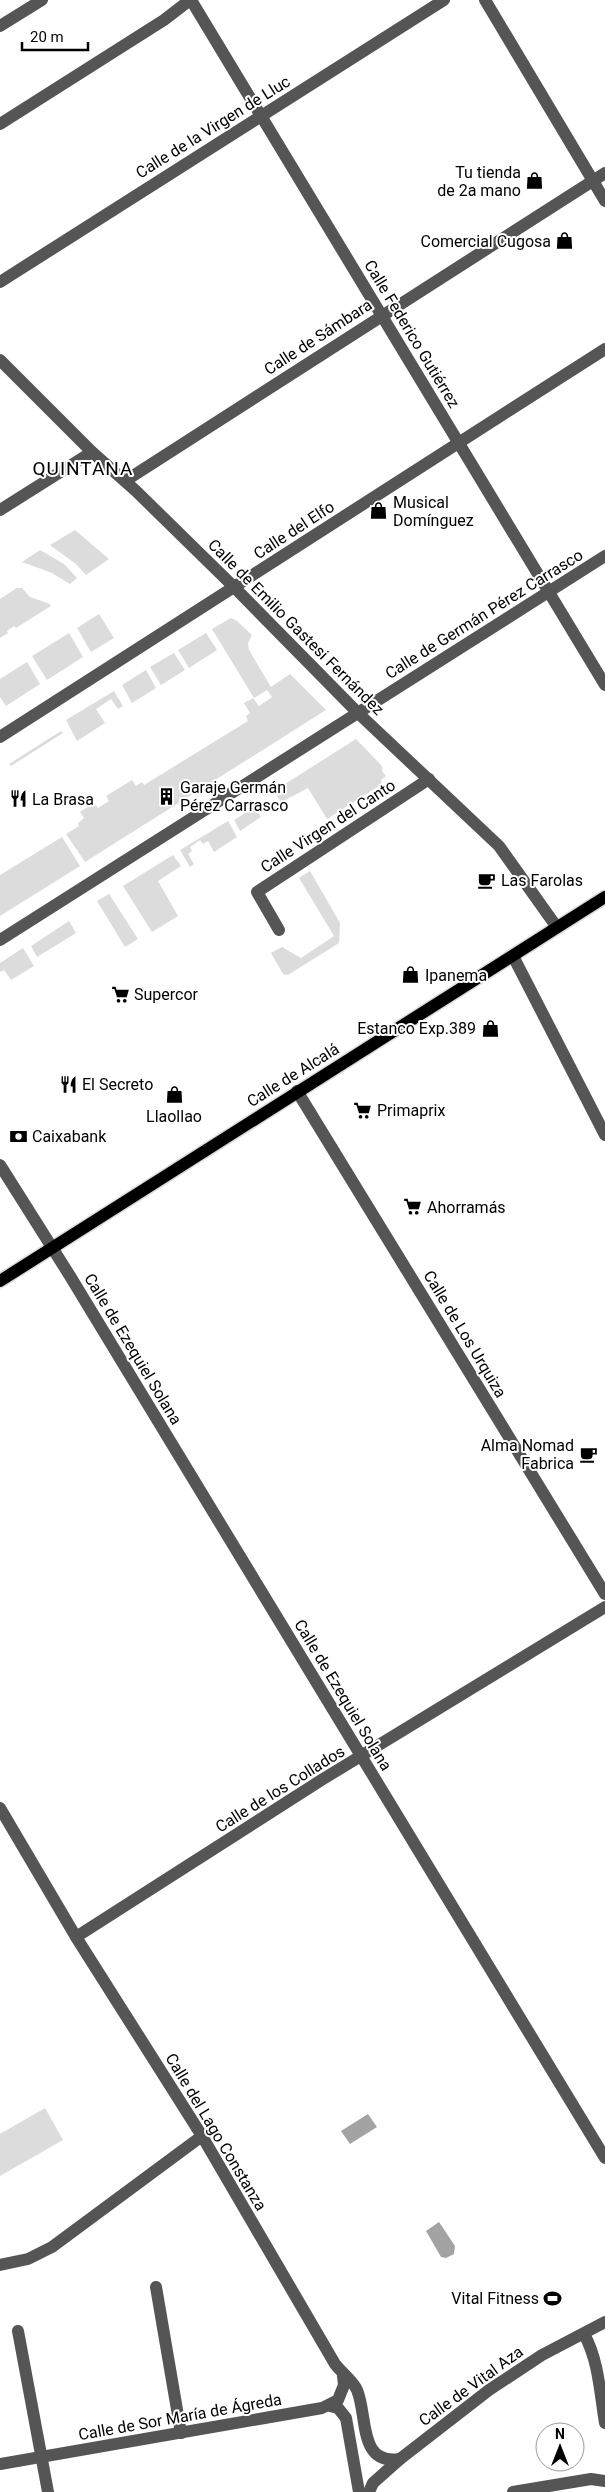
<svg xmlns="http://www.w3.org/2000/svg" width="605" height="2492" viewBox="0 0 605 2492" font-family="Roboto,sans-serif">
<rect width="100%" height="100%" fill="#fff"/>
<g fill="#dcdcdc">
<polygon points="75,530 109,559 86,575 76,564 50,545"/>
<polygon points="40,550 64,564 77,578 70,584 52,573 22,562"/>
<polygon points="17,588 22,588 30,597 50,604 51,606 16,628 14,626 7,631 8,633 0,638 0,599"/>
<polygon points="99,614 114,638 91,652 77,628"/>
<polygon points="231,618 237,621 252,635 248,643 249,650 271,687 290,674 326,710 85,862 66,834 79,826 78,823 84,818 80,812 94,803 98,808 109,801 106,796 132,780 136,786 142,782 144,785 248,721 246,716 250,713 244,703 253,698 259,706 272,697 267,690 254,698 212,629"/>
<polygon points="69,633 83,657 47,680 32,656"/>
<polygon points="206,633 217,650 189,668 178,650"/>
<polygon points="174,653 185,670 161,685 150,667"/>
<polygon points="27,662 40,684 6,706 0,697 0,679"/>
<polygon points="146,670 156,688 132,703 122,685"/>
<polygon points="114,691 123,706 118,709 111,699 96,709 105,723 77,741 66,720"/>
<polygon points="61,731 63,733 11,766 9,764"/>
<polygon points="356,739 382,766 382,771 386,776 381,780 382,784 327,819 308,788 281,802 274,791"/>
<polygon points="255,807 261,817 240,831 234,820"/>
<polygon points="228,821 237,837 214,852 208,841 203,844 200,840 190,847 192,851 188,854 194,864 190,867 180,850"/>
<polygon points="62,837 80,866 0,916 0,875"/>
<polygon points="173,855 181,866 158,881 178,916 152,932 123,886"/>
<polygon points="310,871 340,923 339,943 288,975 283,974 271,953 282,947 301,958 334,936 299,878"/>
<polygon points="109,894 138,939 125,947 97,901"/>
<polygon points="69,921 76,933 37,957 31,946"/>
<polygon points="23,948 34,966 11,980 4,970 0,972 0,963"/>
<polygon points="45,2108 63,2140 0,2176 0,2134"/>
</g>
<g fill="#a3a3a3">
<polygon points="368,2114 377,2127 350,2144 341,2131"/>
<polygon points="439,2222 455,2246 454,2254 446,2258 441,2257 426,2231"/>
</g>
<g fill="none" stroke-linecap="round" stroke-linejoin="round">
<defs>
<polyline id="major" points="0,1281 605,897"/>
</defs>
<use href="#major" stroke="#dbdbdb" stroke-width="15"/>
<g stroke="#555" stroke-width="12">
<polyline points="191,0 605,685"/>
<polyline points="485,0 605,201"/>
<polyline points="0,26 42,0"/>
<polyline points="0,124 164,20 190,0"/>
<polyline points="0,282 444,0"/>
<polyline points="0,360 92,452 136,491 234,587 358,713 499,846 556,926"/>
<polyline points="125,481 605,173"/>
<polyline points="0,510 92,452"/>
<polyline points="0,737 605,349"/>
<polyline points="279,930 257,892 429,779"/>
<polyline points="0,940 605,556"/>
<polyline points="513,956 605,1135"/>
<polyline points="297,1091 605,1594"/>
<polyline points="0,1165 70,1276 605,2158"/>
<path d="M0,1808L76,1937L202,2136L335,2364C342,2373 353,2381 357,2390C368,2416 358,2466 400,2459"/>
<polyline points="76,1937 323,1779 605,1607"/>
<polyline points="0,2265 28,2259 52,2247 202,2136"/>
<polyline points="156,2287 181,2433"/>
<polyline points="18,2331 48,2492"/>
<path d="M584,2334C599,2361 600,2394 605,2423"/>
<polyline points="330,2406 338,2408 346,2418 359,2492"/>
<polyline points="0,2464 322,2408 338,2400 344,2385 343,2376"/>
<polyline points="369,2492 373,2483 400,2459 489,2390 542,2355 605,2322"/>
<polyline points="513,2492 591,2479 605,2481"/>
</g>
<use href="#major" stroke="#000" stroke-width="12"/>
</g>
<defs>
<symbol id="shop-bare" viewBox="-9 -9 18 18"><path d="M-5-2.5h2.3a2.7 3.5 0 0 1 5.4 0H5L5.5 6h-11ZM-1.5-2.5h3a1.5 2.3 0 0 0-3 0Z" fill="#000" stroke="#fff" stroke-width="2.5" paint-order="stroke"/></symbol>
<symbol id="building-bare" viewBox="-9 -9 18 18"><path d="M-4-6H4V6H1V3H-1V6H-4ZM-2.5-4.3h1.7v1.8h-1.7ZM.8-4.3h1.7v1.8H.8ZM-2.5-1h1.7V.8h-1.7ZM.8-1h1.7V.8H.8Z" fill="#000" stroke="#fff" stroke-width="2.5" paint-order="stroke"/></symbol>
<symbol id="restaurant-bare" viewBox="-9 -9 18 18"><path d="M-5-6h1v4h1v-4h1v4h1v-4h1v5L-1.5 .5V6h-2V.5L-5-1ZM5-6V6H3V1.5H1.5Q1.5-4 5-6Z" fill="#000" stroke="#fff" stroke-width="2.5" paint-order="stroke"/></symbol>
<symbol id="cafe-bare" viewBox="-9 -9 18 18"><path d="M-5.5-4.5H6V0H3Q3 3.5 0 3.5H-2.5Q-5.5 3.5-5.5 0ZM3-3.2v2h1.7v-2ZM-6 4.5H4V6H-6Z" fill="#000" stroke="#fff" stroke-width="2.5" paint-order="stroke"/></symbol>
<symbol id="supermarket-bare" viewBox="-9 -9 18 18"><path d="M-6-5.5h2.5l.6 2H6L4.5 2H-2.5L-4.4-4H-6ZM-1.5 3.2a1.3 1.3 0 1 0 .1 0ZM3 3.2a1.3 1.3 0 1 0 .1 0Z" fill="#000" stroke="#fff" stroke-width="2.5" paint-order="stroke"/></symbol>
<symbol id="bank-bare" viewBox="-9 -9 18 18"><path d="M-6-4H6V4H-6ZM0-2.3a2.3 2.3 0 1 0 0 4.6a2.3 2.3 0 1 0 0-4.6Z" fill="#000" stroke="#fff" stroke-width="2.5" paint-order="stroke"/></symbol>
<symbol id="stadium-bare" viewBox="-9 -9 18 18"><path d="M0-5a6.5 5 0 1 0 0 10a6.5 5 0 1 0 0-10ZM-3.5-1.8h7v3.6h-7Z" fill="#000" stroke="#fff" stroke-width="2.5" paint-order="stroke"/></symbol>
</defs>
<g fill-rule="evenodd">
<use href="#shop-bare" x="522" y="168" width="25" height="25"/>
<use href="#shop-bare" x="552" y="228" width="25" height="25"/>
<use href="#shop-bare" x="366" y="498" width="25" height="25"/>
<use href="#building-bare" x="154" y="784" width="25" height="25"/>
<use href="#restaurant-bare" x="6" y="786" width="25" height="25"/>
<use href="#cafe-bare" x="474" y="868" width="25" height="25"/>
<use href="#shop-bare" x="398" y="962" width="25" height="25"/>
<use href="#supermarket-bare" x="108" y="982" width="25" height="25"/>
<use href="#shop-bare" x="478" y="1016" width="25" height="25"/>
<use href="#restaurant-bare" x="56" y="1072" width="25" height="25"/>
<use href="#shop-bare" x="162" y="1082" width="25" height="25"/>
<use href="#supermarket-bare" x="350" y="1098" width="25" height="25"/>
<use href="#bank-bare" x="6" y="1124" width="25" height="25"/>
<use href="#supermarket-bare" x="400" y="1194" width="25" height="25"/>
<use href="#cafe-bare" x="576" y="1442" width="25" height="25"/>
<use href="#stadium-bare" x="540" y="2286" width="25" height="25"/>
</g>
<g text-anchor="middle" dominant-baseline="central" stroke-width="4" stroke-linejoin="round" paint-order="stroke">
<g font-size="16" fill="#000" stroke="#fff">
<text transform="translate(213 127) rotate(-32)">Calle de la Virgen de Lluc</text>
<text transform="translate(412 334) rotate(59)">Calle Federico Gutiérrez</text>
<text transform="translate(318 337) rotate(-33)">Calle de Sámbara</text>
<text transform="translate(294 530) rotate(-33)">Calle del Elfo</text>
<text transform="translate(484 614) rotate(-32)">Calle de Germán Pérez Carrasco</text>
<text transform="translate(296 627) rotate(45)">Calle de Emilio Gastesi Fernández</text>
<text transform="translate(328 826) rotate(-33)">Calle Virgen del Canto</text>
<text transform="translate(293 1075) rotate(-32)">Calle de Alcalá</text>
<text transform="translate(465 1334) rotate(59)">Calle de Los Urquiza</text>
<text transform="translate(133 1349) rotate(59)">Calle de Ezequiel Solana</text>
<text transform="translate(343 1695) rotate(59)">Calle de Ezequiel Solana</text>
<text transform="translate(280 1789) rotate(-32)">Calle de los Collados</text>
<text transform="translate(216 2132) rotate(59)">Calle del Lago Constanza</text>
<text transform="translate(471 2386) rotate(-36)">Calle de Vital Aza</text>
<text transform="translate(180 2417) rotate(-10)">Calle de Sor María de Ágreda</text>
</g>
<g font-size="16" fill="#000" stroke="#fff" text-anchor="start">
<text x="521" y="172" text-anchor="end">Tu tienda<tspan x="521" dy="18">de 2a mano</tspan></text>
<text x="551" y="241" text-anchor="end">Comercial Cugosa</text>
<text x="393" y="502">Musical<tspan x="393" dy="18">Domínguez</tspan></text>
<text x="180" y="787">Garaje Germán<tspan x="180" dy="18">Pérez Carrasco</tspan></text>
<text x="32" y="799">La Brasa</text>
<text x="501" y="880">Las Farolas</text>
<text x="425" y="975">Ipanema</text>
<text x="134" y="994">Supercor</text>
<text x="476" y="1028" text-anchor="end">Estanco Exp.389</text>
<text x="82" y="1084">El Secreto</text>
<text x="377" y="1110">Primaprix</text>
<text x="174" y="1116" text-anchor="middle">Llaollao</text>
<text x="32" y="1136">Caixabank</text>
<text x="427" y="1207">Ahorramás</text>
<text x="574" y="1445" text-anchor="end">Alma Nomad<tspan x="574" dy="18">Fabrica</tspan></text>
<text x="539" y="2298" text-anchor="end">Vital Fitness</text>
</g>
<g font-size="19" letter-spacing="1" fill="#000" stroke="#fff">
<text x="83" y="468">QUINTANA</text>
</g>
</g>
<g transform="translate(560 2447)"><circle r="24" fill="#ffffff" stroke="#999999"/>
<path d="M0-4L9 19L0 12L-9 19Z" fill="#000000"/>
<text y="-8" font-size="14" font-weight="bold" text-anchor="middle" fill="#000000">N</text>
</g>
<path d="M22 42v8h66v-8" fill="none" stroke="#000000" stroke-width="2.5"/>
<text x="30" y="42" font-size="15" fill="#000000" stroke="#ffffff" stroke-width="4" paint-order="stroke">20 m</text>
</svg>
